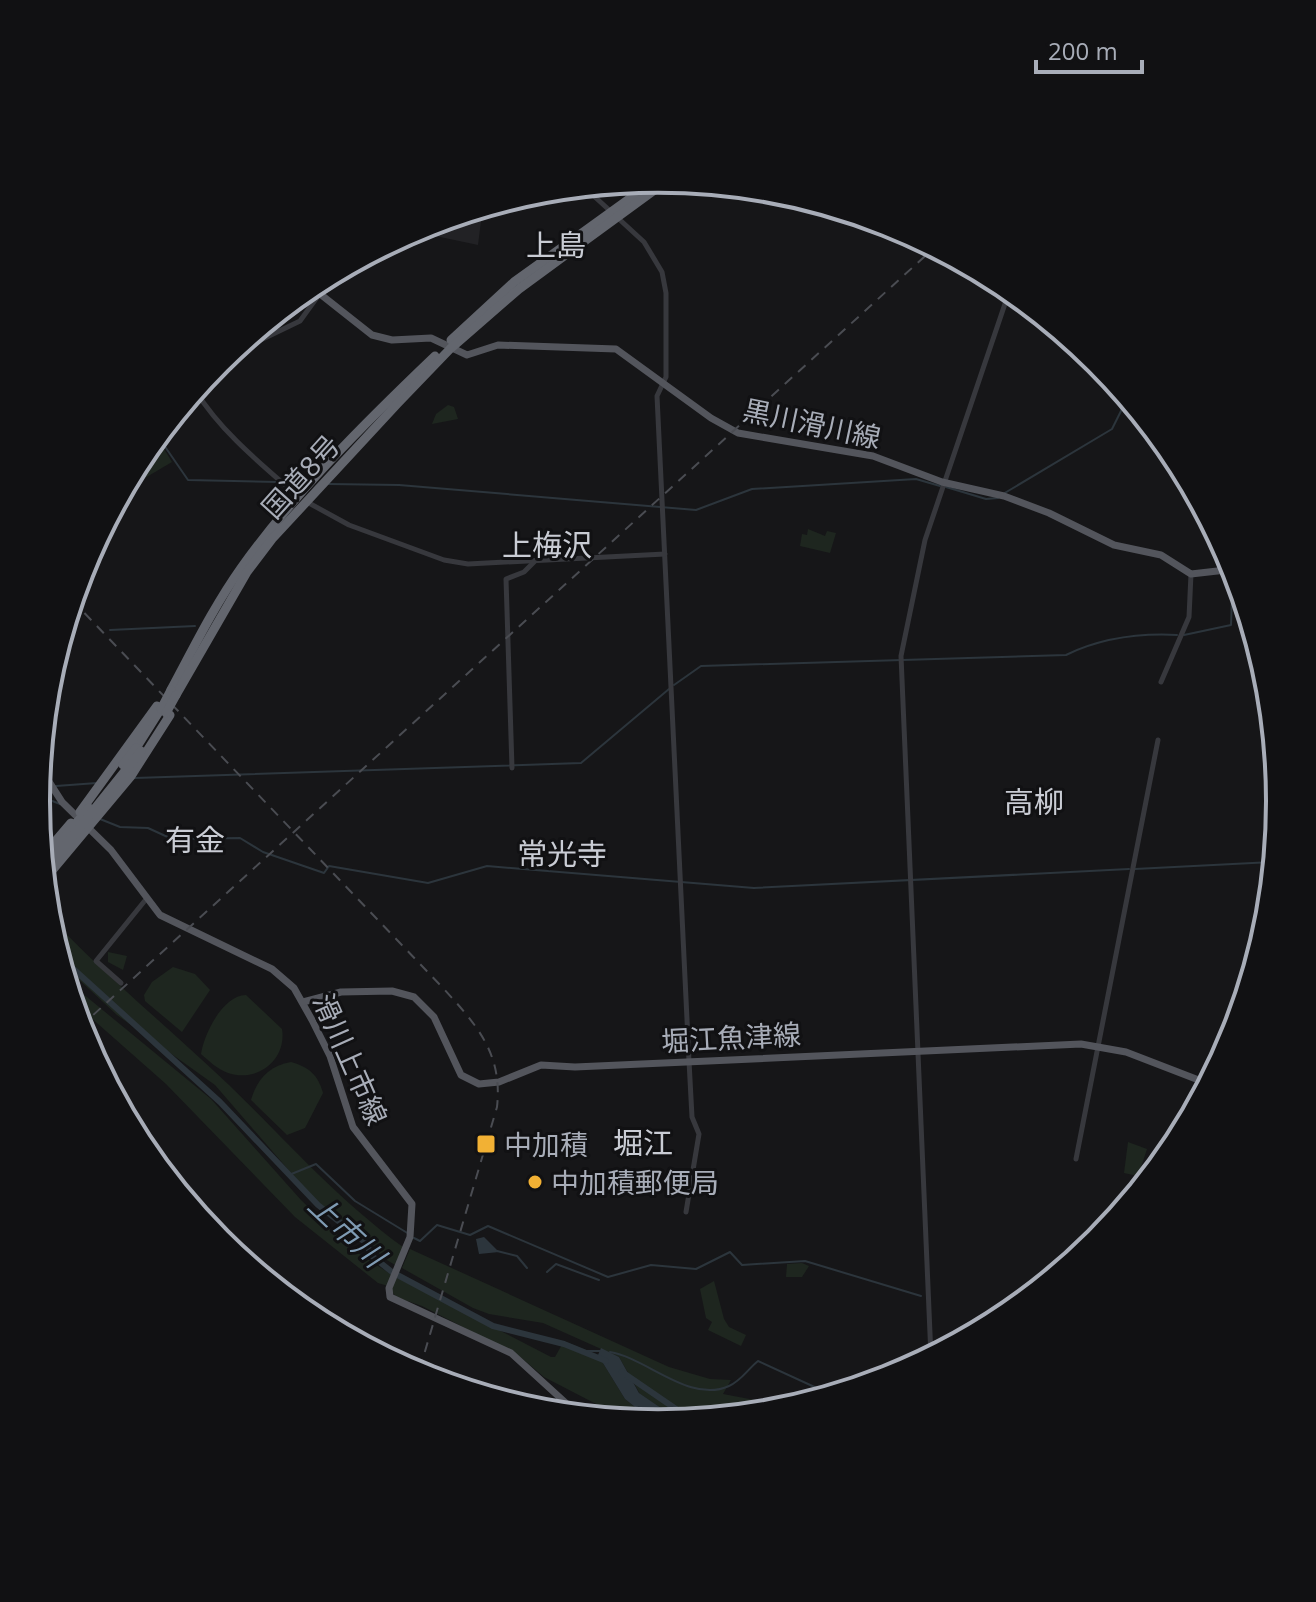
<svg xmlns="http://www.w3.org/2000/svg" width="1316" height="1602" viewBox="0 0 1316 1602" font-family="'Open Sans','Noto Sans JP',sans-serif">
<rect width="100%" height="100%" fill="#161618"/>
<polygon fill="#222225" points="469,211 482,213 478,245 412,231"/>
<g fill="#1e261f">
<polygon points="448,405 454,407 458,419 432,424 436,414"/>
<polygon points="161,444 172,462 133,485 129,477 142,454"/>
<polygon points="808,529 825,536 827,531 836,533 830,553 800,546 802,534 807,535"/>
<path d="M47,914C104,975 168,1027 229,1085C289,1143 334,1196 403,1247L395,1265L382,1257L363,1233L330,1218L215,1085L117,1015L60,962Z"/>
<polygon points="108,952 127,956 123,970 108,962"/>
<polygon points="173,967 195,974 210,990 182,1032 145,1001 144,995 152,982"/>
<polygon points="65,979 211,1099 301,1200 352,1249 392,1275 551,1357 555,1357 564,1341 598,1355 625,1399 655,1423 627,1420 544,1377 518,1355 422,1306 396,1297 388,1286 378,1283 295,1217 166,1084 72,1001"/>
<path d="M246,995L282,1029C287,1060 257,1083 228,1073C217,1069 209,1061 201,1054C204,1034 223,995 246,995Z"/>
<path d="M291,1062C309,1067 318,1075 323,1093L305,1128L287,1135L251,1100C257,1079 269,1066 291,1062Z"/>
<polygon points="1128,1142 1147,1149 1138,1176 1124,1173"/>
<polygon points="410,1249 669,1367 710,1379 731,1380 723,1394 792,1407 680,1421 640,1394 619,1357 543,1323 489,1314 473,1308 402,1268"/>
<polygon points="802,1263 809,1266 802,1277 786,1277 787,1264"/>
<polygon points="714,1281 724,1319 729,1327 746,1335 741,1346 708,1330 712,1322 706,1318 700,1289"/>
</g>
<g fill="#2c353c">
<polygon points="484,1237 499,1252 479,1254 476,1239"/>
<polygon points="601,1348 619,1357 639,1393 680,1421 655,1423 625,1399 598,1355"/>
</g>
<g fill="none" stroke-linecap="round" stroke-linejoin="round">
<g stroke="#2c353c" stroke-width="2">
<polyline points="157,435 188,480 278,482"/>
<polyline points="285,482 306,483"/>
<polyline points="329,484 399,485 696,510 752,489 916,479 940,486"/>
<polyline points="946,487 986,499 998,498"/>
<polyline points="1003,494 1112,429 1128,397"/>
<polyline points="110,630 195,626"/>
<polyline points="1184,635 1231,625 1233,572"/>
<path d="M674,685L701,666L1066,655C1101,638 1138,633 1177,635"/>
<polyline points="135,778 581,763 669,689"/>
<polyline points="56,786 97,783"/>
<polyline points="37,789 49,787"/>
<polyline points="37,795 60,804"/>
<polyline points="100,819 120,827 148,828 172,839 240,838 263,852 324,873 329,866 428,883 487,866 754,888 1129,869"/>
<polyline points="1135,869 1274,862"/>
<polyline points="289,1175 316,1164 355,1201 409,1234"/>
<polyline points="414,1238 420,1241 437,1225 470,1235 488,1226 608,1277 651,1265 696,1269 730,1252 742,1265 805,1261 921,1296"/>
<polyline points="497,1251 517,1256 527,1268"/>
<polyline points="547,1272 556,1264 599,1280"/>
<polyline points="586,1351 600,1351"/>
<path d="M610,1352C647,1358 690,1404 729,1386C741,1381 748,1369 758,1361L832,1395"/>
</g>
<g stroke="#2c353c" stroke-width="6">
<polyline points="58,955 220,1102 318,1205 366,1243 372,1256 392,1272 493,1326 564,1344 606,1361"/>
<polyline points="622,1372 692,1420"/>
</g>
<g stroke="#37383d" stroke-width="5">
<polyline points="583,186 644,242 662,272 666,293 666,377 657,396 689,1061 692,1117 699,1134 686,1212"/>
<polyline points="221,359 300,321 336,271"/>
<path d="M195,390C221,432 261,464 299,497"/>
<polyline points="307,502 349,525 444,560 468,564 665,554"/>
<polyline points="1161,682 1189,617 1191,574"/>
<polyline points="512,768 506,579 524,572 535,561"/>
<polyline points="121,983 96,961 147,898"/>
<polyline points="1076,1159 1158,740"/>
<polyline points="931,1357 901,656 925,540 1010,289"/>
</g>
<g stroke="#53555c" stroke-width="7">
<polyline points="310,286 372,335 392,340 431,338 467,355 498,345 616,349 711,418 738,433 873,456 942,482 1004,496 1049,513 1114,545 1161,555 1191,574 1235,569"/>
<polyline points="39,766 62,802 111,850 160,915 272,969 294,988 312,1020 330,1056 353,1127 412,1204 410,1237 389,1288 390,1297 511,1353 579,1415"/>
<polyline points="303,1002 341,992 392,991 414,997 434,1017 461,1075 479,1084 499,1082 541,1065 575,1067 1081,1044 1126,1052 1209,1084"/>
</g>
<g stroke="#63666e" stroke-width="9">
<polyline points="451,340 514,282 657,179"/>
<path d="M171,690C193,649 214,606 241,568C296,491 367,421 435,356"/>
<polyline points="176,695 247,572 272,539 398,403 450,349 519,289 668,180"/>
<polyline points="136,748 160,710"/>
<polyline points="80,812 157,706"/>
<polyline points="42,857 71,823"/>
<polyline points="44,880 131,776 170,715"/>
</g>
<g stroke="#4a4c52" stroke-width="2" stroke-dasharray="10 8" stroke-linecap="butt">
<path d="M72,600L442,987C476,1024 503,1053 497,1107L418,1375"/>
<polyline points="80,1027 935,247"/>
</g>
<g stroke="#63666e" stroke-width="9">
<polyline points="161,709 171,690"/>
<polyline points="166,713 176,695"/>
<polyline points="123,765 136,748"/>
<polyline points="52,852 89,808"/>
<polyline points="43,873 141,751"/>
</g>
</g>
<g fill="#f2b134" stroke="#111113" stroke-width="3">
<rect x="476" y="1134" width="20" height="20" rx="4"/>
<circle cx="535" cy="1182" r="8"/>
</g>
<g text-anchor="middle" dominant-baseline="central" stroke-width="6" stroke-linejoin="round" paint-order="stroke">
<g font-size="28" fill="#a8adb8" stroke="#111113">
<text transform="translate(812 423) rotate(12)">黒川滑川線</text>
<text transform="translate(300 476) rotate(-48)">国道8号</text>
<text transform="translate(731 1037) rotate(-3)">堀江魚津線</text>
<text transform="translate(351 1059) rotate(66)">滑川上市線</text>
</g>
<g font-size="28" fill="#a8adb8" stroke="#111113" text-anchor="start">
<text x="504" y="1144">中加積</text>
<text x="551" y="1182">中加積郵便局</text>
</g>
<g font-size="30" fill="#c9ccd4" stroke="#111113">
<text x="556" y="244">上島</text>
<text x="547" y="544">上梅沢</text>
<text x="1034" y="801">高柳</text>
<text x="195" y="839">有金</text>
<text x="562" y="853">常光寺</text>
<text x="643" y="1142">堀江</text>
</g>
<g font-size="30" font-style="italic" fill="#7f9bb3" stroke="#111113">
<text transform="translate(347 1230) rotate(43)">上市川</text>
</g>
</g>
<path d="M0 0H1316V1602H0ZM50 801a608 608 0 1 1 1216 0a608 608 0 1 1-1216 0Z" fill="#111113" fill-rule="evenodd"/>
<path fill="none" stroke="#a8adb8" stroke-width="4" d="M50 801a608 608 0 1 1 1216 0a608 608 0 1 1-1216 0Z"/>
<path d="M1036 60v12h106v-12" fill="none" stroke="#a8adb8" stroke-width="4"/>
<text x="1048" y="60" font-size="24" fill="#a8adb8" stroke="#111113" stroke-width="6" paint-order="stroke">200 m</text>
</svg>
